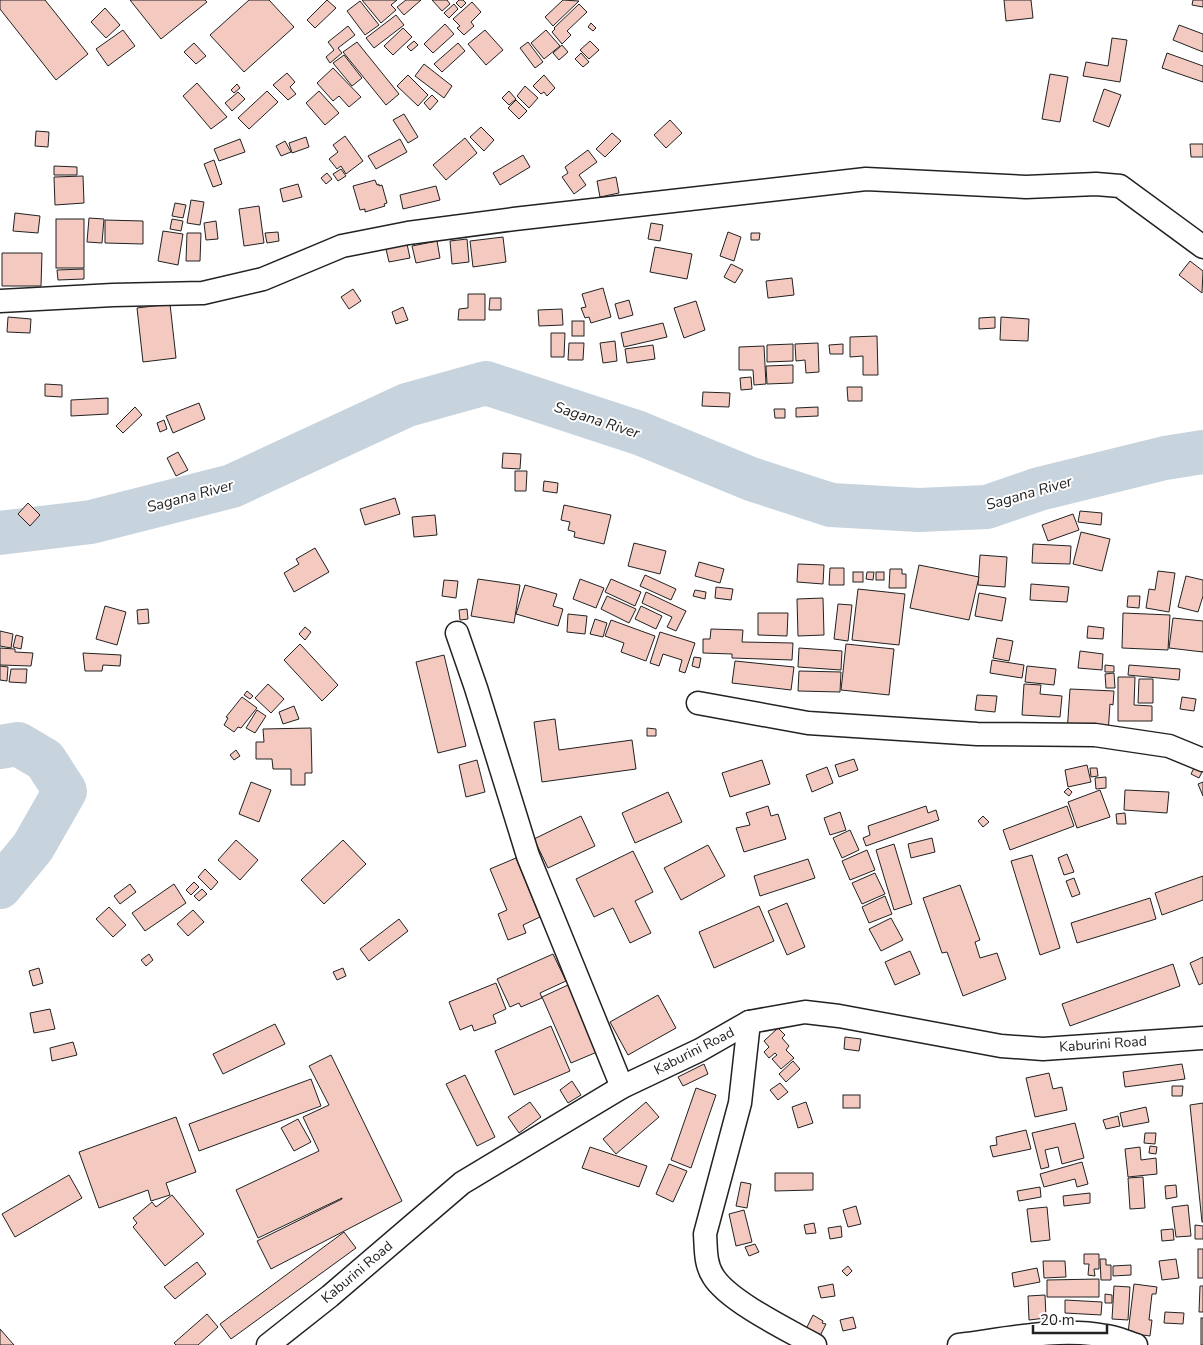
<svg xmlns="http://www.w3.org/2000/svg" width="1203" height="1345" viewBox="0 0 1203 1345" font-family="'Nunito Sans',sans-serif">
<rect width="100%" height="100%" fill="#fff"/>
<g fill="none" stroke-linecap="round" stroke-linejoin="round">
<g stroke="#c7d3dd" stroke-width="44">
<polyline points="0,533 91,522 232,486 407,405 486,383 639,433 751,479 831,505 919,510 987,507 1039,489 1165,458 1203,452"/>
<polyline points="0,747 18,744 45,760 65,791 33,847 0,887"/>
</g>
</g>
<g fill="#f3c9c0" stroke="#222">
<polygon points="0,0 45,0 88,54 56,80 0,9"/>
<polygon points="130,0 205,0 207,2 161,39"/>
<polygon points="249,0 269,0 294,27 244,72 210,35"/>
<polygon points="327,0 336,8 315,28 307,20"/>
<polygon points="362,0 397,0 391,5 396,10 381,23"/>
<polygon points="406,0 421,0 404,15 397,7"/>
<polygon points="432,0 447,0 450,4 442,11"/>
<polygon points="459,0 463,0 466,3 461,8 456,3"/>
<polygon points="563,0 579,1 553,26 545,17"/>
<polygon points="1004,0 1031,0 1033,18 1006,21"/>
<polygon points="1193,0 1203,0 1203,7 1192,5"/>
<polygon points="360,1 379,25 365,35 347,11"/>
<polygon points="472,2 481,12 471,22 474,26 464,35 457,28 460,26 453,19"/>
<polygon points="454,4 458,9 449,18 444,13"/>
<polygon points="579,4 587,12 567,31 571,35 562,44 552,32 555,29 554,28"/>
<polygon points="105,8 120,25 106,38 91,22"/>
<polygon points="396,15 404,25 374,48 366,38"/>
<polygon points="591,23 596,28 593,31 588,27"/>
<polygon points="445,24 454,34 433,53 424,44"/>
<polygon points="1179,25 1203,34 1203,52 1173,40"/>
<polygon points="348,26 355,35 338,48 342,53 330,63 326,57 334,50 328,42"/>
<polygon points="403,28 412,37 393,55 384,46"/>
<polygon points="123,30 135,46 108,66 96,49"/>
<polygon points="485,30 503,50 486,65 468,44"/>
<polygon points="546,30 560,46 544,59 531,43"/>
<polygon points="1112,38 1127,40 1120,82 1083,76 1086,62 1108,66"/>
<polygon points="414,41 418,45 411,51 407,47"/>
<polygon points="590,41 599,50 589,59 580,50"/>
<polygon points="357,42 399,94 386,105 343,52"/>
<polygon points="528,42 543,62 535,68 520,48"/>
<polygon points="194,43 206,56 196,64 184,52"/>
<polygon points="458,43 465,51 442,72 434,64"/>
<polygon points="562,45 568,52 559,60 553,53"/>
<polygon points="581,53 589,62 583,67 575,59"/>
<polygon points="1167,53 1203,66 1203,82 1162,68"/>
<polygon points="344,55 362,78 352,86 333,63"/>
<polygon points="424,64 452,86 444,98 415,76"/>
<polygon points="333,68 361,97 349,107 339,96 333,101 317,83"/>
<polygon points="287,73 295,82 290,87 296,94 288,100 273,85"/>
<polygon points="1050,74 1068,77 1060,122 1042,119"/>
<polygon points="408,75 428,95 418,106 397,86"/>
<polygon points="544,75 555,88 547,96 544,92 541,94 533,86"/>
<polygon points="197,83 227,117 211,129 183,96"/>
<polygon points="237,84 240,88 234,93 231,90"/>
<polygon points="525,86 538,98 529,108 517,96"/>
<polygon points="1104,89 1121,95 1109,127 1093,121"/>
<polygon points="267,91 278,102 249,129 238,118"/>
<polygon points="319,91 339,113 325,125 306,103"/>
<polygon points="509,91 516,99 509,105 502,98"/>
<polygon points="238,92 245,99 232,111 225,103"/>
<polygon points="432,95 438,101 430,110 424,103"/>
<polygon points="516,100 527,111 519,119 508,108"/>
<polygon points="404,114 418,137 408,143 393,120"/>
<polygon points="670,120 682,133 666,148 654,135"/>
<polygon points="481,127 494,140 484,151 470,137"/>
<polygon points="36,131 49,132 48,147 35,146"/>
<polygon points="612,133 621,141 605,157 596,149"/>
<polygon points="345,136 363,161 346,174 341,166 337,169 329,159 338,152 333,145"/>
<polygon points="306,137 309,147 292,153 289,143"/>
<polygon points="465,138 477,153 446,180 433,165"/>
<polygon points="240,139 245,152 219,161 214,149"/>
<polygon points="400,139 407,152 376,169 368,156"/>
<polygon points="285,141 291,152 281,156 276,146"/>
<polygon points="1190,144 1203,144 1203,157 1191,157"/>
<polygon points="588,150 597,162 579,175 586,185 574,194 562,177 568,173 565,167"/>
<polygon points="523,155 530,167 500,185 493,173"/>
<polygon points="214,160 222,184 213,187 204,164"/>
<polygon points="54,166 77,167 77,175 54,175"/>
<polygon points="341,169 346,176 338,181 333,174"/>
<polygon points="327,173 332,179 326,184 321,178"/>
<polygon points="83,176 84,203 55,205 54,177"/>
<polygon points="616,177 619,193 600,197 597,181"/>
<polygon points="375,180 377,185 379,184 379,186 382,185 387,203 384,204 385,206 365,212 365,209 360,210 353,186"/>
<polygon points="298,184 302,197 283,202 280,189"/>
<polygon points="436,186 440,200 403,209 400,195"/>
<polygon points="191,200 204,202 200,225 187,223"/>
<polygon points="175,203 186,205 183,218 172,216"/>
<polygon points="259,206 264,243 244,246 239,209"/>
<polygon points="15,213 40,216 38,233 13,231"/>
<polygon points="89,218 104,219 102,243 87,242"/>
<rect x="56" y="219" width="28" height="49"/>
<polygon points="172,219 183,221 181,231 170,229"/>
<polygon points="105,220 143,221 143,244 105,243"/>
<polygon points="216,221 218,239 206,240 204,223"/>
<polygon points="651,223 663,225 660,241 648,239"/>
<polygon points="163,231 183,234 178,265 158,261"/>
<polygon points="278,232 279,241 267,243 265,233"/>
<polygon points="728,232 741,237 734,261 720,256"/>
<polygon points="187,233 201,233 200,261 186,261"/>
<polygon points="751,233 760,233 759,240 751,240"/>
<polygon points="503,237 506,262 473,267 470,241"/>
<polygon points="467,239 469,262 452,264 450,241"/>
<polygon points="437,241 440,258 416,263 412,246"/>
<polygon points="407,244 410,258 389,262 386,249"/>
<polygon points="655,247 692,254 687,279 650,272"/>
<polygon points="2,253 42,253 41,286 2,286"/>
<polygon points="1190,261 1203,271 1202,293 1179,275"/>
<polygon points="731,264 743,270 735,283 724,277"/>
<polygon points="84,269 84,279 58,280 57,270"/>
<polygon points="792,278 794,295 768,298 766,281"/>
<polygon points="603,288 611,317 591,323 589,317 585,318 581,308 586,307 582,294"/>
<polygon points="353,289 361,301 349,309 341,297"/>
<polygon points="468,294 485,294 485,320 458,320 459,309 468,308"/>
<polygon points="490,298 501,298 501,310 489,310"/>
<polygon points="629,300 633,315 619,319 615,304"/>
<polygon points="696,301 705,330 684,338 674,308"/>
<polygon points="170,304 176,358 143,362 137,308"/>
<polygon points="403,307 408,320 396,324 392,312"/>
<polygon points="562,309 563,325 539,326 538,310"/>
<polygon points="8,317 31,319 30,333 7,332"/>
<polygon points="995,317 995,328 979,329 979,318"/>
<polygon points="1001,317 1029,319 1028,341 1000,340"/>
<rect x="572" y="321" width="12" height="15"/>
<polygon points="663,323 667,337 624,347 621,333"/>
<polygon points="551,333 565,333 564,357 551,357"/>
<polygon points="877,336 878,375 863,375 863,356 850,357 850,337"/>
<polygon points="615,341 617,361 603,363 600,343"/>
<polygon points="569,343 584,343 583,360 568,360"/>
<polygon points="818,343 819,372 806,373 805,360 796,361 795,344"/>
<polygon points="793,344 793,361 767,362 767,345"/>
<polygon points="843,344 843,354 830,354 829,345"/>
<polygon points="653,345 655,359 627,363 625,349"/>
<polygon points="764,346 766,384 754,385 753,370 739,370 739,347"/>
<polygon points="793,365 793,383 767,384 766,366"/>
<polygon points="751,377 752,389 741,390 740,378"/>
<polygon points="45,384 62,385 62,397 45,396"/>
<polygon points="847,387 862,387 862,401 848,401"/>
<polygon points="703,392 730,393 729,407 702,406"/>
<polygon points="108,398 108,414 71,416 71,400"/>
<polygon points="199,403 205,419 173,433 166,416"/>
<polygon points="135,407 142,415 123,433 116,426"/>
<polygon points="818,407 818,416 796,417 796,408"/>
<polygon points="774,409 785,409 785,418 775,418"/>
<polygon points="164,420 167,429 160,432 157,423"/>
<polygon points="178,452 188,470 176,476 167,458"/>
<polygon points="503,453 521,454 520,469 502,468"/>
<polygon points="515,471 527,471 526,491 515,491"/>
<polygon points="544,481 558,483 557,493 543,491"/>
<polygon points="395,498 400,514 365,525 360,509"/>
<polygon points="28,503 40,515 30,526 18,514"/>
<polygon points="564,505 611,515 604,544 574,537 575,532 568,530 570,522 561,520"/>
<polygon points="1080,511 1102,513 1101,525 1078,522"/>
<polygon points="1073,514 1079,530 1048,541 1042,525"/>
<polygon points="435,515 437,535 414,537 412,517"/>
<polygon points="1081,532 1110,539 1102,571 1073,564"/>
<polygon points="634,543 666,551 660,574 628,566"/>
<polygon points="1033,544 1071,546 1070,564 1032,563"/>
<polygon points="315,548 329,572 294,592 284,573 299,564 296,559"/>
<polygon points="980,555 1007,557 1005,587 978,585"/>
<polygon points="699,562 724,569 720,583 695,576"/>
<polygon points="798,564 824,565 823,584 797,582"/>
<polygon points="919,565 979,577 969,620 910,608"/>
<polygon points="830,568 844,568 844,585 829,585"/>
<polygon points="890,569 902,569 902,574 906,574 906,588 889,588"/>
<polygon points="1158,571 1175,573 1169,612 1146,608 1149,589 1155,590"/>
<rect x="853" y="572" width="10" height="10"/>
<polygon points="867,572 874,572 873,580 866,579"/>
<rect x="876" y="572" width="8" height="8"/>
<polygon points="645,575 676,589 671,600 640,586"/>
<polygon points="1186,576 1203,580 1203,596 1198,612 1178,607"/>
<polygon points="478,579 520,585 514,623 471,616"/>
<polygon points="580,579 604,588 596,608 573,599"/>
<polygon points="611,579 641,592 635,606 605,592"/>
<polygon points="444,580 458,581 456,598 442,596"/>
<polygon points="1031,584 1069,587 1067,602 1030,600"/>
<polygon points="525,585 557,594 553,606 563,609 558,626 516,614"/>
<polygon points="716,587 733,589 731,600 715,598"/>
<polygon points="858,589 905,594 899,645 852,640"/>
<polygon points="695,590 706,592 705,599 693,596"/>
<polygon points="646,592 686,611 676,631 667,627 672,617 642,603"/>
<polygon points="979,593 1006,598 1002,621 975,616"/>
<polygon points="607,596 636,609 629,623 601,609"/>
<polygon points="1128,596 1140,596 1139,608 1127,607"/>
<polygon points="823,598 824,635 798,636 797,599"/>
<polygon points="838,604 852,605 848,641 834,639"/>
<polygon points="105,606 126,612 117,645 96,639"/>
<polygon points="641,606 662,616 656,629 635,619"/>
<polygon points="148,609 149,623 138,624 137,610"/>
<polygon points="467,609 468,619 460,620 459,610"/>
<polygon points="758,613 788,613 787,636 758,635"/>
<polygon points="1123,613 1170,615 1168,650 1122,648"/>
<polygon points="568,614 587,616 585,634 567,632"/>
<polygon points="1173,618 1203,621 1203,652 1169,648"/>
<polygon points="595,619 607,623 603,637 590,634"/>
<polygon points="611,620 655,636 646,661 621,652 624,643 605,636"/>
<polygon points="1088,626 1104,628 1103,639 1087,638"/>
<polygon points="305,627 311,632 305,640 299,634"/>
<polygon points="711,629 743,630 742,642 793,643 792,660 732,658 732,654 703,653 703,639 710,639"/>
<polygon points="0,631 13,634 11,648 0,646"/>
<polygon points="660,632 695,643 685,673 679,671 682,660 663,654 659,666 650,663"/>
<polygon points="16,635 23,637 21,649 13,647"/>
<polygon points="997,638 1013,641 1009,661 993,658"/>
<polygon points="300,644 338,685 322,701 284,660"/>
<polygon points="846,644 894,649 889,695 841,690"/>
<polygon points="0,648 15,649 15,652 33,653 31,666 0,665"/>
<polygon points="799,648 842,651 841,670 798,667"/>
<polygon points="1080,651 1103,654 1102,670 1078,668"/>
<polygon points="83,653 121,655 120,666 103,665 102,671 85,671"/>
<polygon points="444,655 466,746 438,753 416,662"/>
<polygon points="694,657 701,658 699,668 692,666"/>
<polygon points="992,660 1024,665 1022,678 990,673"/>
<polygon points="735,661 794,667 791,690 732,683"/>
<polygon points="1105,665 1114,666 1114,672 1105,672"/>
<polygon points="1129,665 1180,669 1179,680 1128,675"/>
<polygon points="0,666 8,667 7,681 0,680"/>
<polygon points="1027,666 1056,669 1054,685 1025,682"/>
<polygon points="11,669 27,669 26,683 9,682"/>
<polygon points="799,671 841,672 840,692 798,691"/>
<polygon points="1114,673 1115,688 1106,688 1105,674"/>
<polygon points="1118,677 1135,677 1134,705 1152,706 1152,721 1118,721"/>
<polygon points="1139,679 1153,679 1153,703 1138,703"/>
<polygon points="268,684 284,699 271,713 255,698"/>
<polygon points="1024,684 1041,685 1040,694 1062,696 1060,717 1022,715"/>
<polygon points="1070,689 1114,691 1113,705 1110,704 1108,734 1067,733"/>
<polygon points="247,691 253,696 250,699 244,695"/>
<polygon points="977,695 997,696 995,712 975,710"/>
<polygon points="242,697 257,708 241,728 238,727 234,732 224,725 228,718 226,717"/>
<polygon points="1182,697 1196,699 1194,711 1180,709"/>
<polygon points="294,706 299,719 283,724 279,712"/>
<polygon points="257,710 266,716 255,733 246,728"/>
<polygon points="555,719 559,750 632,740 636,769 542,782 534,722"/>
<polygon points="311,728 312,773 305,773 305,785 291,785 291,769 273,769 272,759 256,759 256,742 264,742 263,729"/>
<polygon points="647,728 656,729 656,736 647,736"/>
<polygon points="236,750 240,756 234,760 230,755"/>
<polygon points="854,759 858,770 839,777 835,765"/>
<polygon points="477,760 485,792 466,797 459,765"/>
<polygon points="762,760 770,784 730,797 722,773"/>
<polygon points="1087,765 1091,782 1068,787 1065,770"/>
<polygon points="1195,766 1203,770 1199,778 1191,774"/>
<polygon points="827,767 833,783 812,792 806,775"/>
<polygon points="1090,768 1097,768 1098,776 1091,777"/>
<polygon points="1106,777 1106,788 1096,789 1095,778"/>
<polygon points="251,782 271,790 259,822 239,814"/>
<polygon points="1203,782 1203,796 1198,784"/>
<polygon points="1068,788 1072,792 1069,796 1064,792"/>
<polygon points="1100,790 1110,817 1077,828 1068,802"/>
<polygon points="1125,790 1169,792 1167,813 1124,810"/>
<polygon points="668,792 682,822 635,843 622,813"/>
<polygon points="768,806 771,816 778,814 786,839 744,852 736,828 750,825 746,813"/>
<polygon points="926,806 928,813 936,810 939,820 866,846 863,838 870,835 868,826"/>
<polygon points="1067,806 1074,826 1010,850 1003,830"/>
<polygon points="840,812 846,830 830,835 824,818"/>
<polygon points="1125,813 1126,824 1117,824 1116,814"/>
<polygon points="581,816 595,846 548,868 534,839"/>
<polygon points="983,816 989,822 983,827 978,821"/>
<polygon points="850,830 859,850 842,858 833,838"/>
<polygon points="932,838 935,852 911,858 908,844"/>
<polygon points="236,840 258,860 240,880 218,860"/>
<polygon points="343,840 366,864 324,904 301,880"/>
<polygon points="894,844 912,904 894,910 876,850"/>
<polygon points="708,845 725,876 681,900 664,868"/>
<polygon points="867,850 875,870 850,880 842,861"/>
<polygon points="633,851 653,892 635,901 651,933 630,943 613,908 594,917 576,879"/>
<polygon points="1067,854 1074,872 1064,875 1058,858"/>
<polygon points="1032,855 1060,948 1040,955 1011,861"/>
<polygon points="516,858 540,917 523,925 526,933 508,940 498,914 507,910 490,869"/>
<polygon points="808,859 815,878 760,896 754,876"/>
<polygon points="205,869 218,882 211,890 198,877"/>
<polygon points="875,873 885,894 862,904 852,883"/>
<polygon points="1203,876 1203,900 1162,915 1155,893"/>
<polygon points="1074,878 1080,894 1072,897 1066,881"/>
<polygon points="194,882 199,887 191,895 186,890"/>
<polygon points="130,884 136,892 120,904 114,896"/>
<polygon points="174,884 186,903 145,931 132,913"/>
<polygon points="960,885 980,940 975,942 980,958 997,953 1006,979 963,996 947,952 942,953 923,898"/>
<polygon points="202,889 207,894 199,901 194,896"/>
<polygon points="885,896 892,914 869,923 862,907"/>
<polygon points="1150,898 1156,919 1077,943 1071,923"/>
<polygon points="787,903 805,947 787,955 768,911"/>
<polygon points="759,906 774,941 714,968 699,932"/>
<polygon points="109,907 126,925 113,937 96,919"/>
<polygon points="193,910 204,922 188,936 177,924"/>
<polygon points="891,918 903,940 881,951 869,929"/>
<polygon points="399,919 408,931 369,961 360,949"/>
<polygon points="910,951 920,974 895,985 885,962"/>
<polygon points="149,954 153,960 146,966 141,960"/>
<polygon points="553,954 566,981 540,993 542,998 521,1007 519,1003 510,1007 497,979"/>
<polygon points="1203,957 1203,983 1199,985 1190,963"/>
<polygon points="1173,964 1180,986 1070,1026 1062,1004"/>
<polygon points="39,968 43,983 33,986 29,971"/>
<polygon points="343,968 346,976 337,980 333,972"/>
<polygon points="496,983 506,1009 493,1015 496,1023 474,1031 472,1025 460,1030 449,1002"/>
<polygon points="568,985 597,1052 571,1063 542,997"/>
<polygon points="658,995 676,1028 628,1055 610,1022"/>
<polygon points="50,1009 55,1029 34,1033 30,1013"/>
<polygon points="275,1024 285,1044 223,1074 213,1054"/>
<polygon points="551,1026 570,1071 514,1095 495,1051"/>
<polygon points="778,1028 785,1035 782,1038 789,1046 786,1050 794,1058 781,1069 772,1059 777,1055 775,1053 769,1058 764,1052 769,1047 764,1041"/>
<polygon points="845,1037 861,1039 859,1051 844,1049"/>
<polygon points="73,1042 77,1055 52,1061 50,1048"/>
<polygon points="331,1055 402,1201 271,1269 257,1241 342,1199 342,1198 258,1238 236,1190 319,1151 303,1117 329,1105 309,1066"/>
<polygon points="793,1061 800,1069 786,1082 779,1074"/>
<polygon points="704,1064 708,1074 683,1086 678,1077"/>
<polygon points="1182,1064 1185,1079 1125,1087 1123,1072"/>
<polygon points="1049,1073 1053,1089 1062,1087 1067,1110 1035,1117 1026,1078"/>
<polygon points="465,1075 495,1137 477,1146 446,1084"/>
<polygon points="311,1079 321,1106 199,1151 189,1124"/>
<polygon points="572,1081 581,1095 568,1103 560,1090"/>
<polygon points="780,1083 788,1092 778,1100 770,1090"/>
<polygon points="1172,1086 1183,1086 1182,1096 1172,1096"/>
<polygon points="696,1088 716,1095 691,1168 671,1160"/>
<rect x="843" y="1095" width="17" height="13"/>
<polygon points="530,1102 541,1117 519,1133 508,1117"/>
<polygon points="646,1102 659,1117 616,1154 603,1139"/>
<polygon points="806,1102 813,1123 798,1128 792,1107"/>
<polygon points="1203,1103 1203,1222 1202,1222 1190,1105"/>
<polygon points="1146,1107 1149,1122 1123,1127 1120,1113"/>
<polygon points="1118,1116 1120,1126 1106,1129 1103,1120"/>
<polygon points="176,1117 196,1172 166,1183 170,1195 151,1201 148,1190 99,1208 79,1152"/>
<polygon points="298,1119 311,1142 294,1151 281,1128"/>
<polygon points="1075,1123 1084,1158 1062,1164 1058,1147 1045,1150 1049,1167 1041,1169 1032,1133"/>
<polygon points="1026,1130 1031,1149 993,1157 990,1146 997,1145 996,1137"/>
<polygon points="1145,1133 1156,1133 1155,1144 1144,1143"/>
<polygon points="1150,1146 1157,1147 1156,1154 1149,1153"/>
<polygon points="590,1147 647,1166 639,1187 582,1168"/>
<polygon points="1140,1147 1141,1160 1156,1158 1157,1174 1128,1177 1125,1149"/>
<polygon points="1082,1162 1088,1184 1077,1187 1075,1179 1044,1187 1040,1174"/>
<polygon points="669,1164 687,1171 673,1202 656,1194"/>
<polygon points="775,1173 813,1173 813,1190 775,1191"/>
<polygon points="69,1175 82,1198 15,1237 2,1214"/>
<polygon points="1143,1177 1145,1208 1130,1209 1128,1178"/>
<polygon points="741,1182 751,1184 747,1208 736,1206"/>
<polygon points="1176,1185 1177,1197 1166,1199 1165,1186"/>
<polygon points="1040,1187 1041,1197 1019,1201 1017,1191"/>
<polygon points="1090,1193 1090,1203 1064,1206 1063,1196"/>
<polygon points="172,1195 204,1234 165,1266 133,1227 137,1223 133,1218 152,1202 156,1207"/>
<polygon points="1188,1205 1191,1236 1176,1237 1172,1207"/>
<polygon points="856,1206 861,1224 848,1227 843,1210"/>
<polygon points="1047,1207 1050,1240 1031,1242 1027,1209"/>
<polygon points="744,1210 752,1242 736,1246 729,1214"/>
<polygon points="814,1223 816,1233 806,1234 804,1225"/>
<polygon points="1195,1225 1203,1226 1203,1239 1195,1239"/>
<polygon points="841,1226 842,1237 830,1239 828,1228"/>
<polygon points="1173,1229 1174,1240 1162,1241 1161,1230"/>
<polygon points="344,1232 356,1248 231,1339 220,1324"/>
<polygon points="755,1244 759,1252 749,1256 745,1247"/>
<rect x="1198" y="1249" width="5" height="29"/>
<polygon points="1084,1254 1099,1254 1099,1269 1094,1269 1095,1276 1088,1275 1089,1264 1084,1264"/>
<polygon points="1100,1259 1106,1259 1106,1265 1111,1265 1111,1280 1101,1280"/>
<polygon points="1176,1259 1179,1278 1162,1280 1159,1261"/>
<polygon points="1043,1261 1065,1261 1066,1277 1044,1278"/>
<polygon points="197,1262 206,1274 175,1299 164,1287"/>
<polygon points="1131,1265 1131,1275 1113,1276 1113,1266"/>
<polygon points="848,1266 852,1271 847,1276 842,1271"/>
<polygon points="1037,1268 1040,1282 1014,1287 1012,1273"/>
<polygon points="1099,1279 1099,1297 1047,1297 1047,1280"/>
<polygon points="833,1284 835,1296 821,1298 818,1287"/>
<polygon points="1134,1284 1157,1287 1156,1294 1152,1294 1149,1320 1152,1320 1150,1336 1128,1333"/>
<polygon points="1114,1286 1130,1287 1128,1320 1112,1319"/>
<polygon points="1200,1286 1203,1286 1203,1312 1199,1312"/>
<polygon points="1105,1294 1112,1295 1112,1303 1105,1303"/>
<polygon points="1045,1295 1046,1318 1029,1320 1028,1296"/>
<polygon points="1065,1300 1102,1302 1101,1315 1065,1313"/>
<polygon points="1165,1312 1184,1313 1183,1324 1164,1323"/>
<polygon points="207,1314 218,1327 198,1345 176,1345 174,1343"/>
<polygon points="813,1315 823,1321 822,1323 826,1324 820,1336 806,1329"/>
<polygon points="853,1317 856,1328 843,1331 840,1320"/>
<rect x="1201" y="1318" width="2" height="27"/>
<polygon points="0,1329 14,1345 0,1345"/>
</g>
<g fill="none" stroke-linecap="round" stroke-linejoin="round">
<defs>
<g id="street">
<polyline points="0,301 113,295 203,293 263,279 342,246 408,233 514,219 866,179 1026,187 1096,184 1120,186 1203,247"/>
<polyline points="457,633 476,688 528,856 622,1087"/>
<polyline points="698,703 808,723 977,734 1095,735 1169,746 1203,760"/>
<path d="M749,1022L740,1103L705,1234C706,1248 705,1264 713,1276C728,1301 788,1330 815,1345"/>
<polyline points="268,1345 330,1296 462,1183 622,1087 700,1050 749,1022 805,1012 839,1016 1001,1046 1043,1049 1203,1038"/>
<path d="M959,1345C1007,1339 1058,1327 1106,1336C1116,1337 1126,1342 1136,1345"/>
</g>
</defs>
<use href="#street" stroke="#222" stroke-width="25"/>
<use href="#street" stroke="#fff" stroke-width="22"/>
</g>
<g text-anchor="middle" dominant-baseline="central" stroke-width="4" stroke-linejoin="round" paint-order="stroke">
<g font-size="14" fill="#222" stroke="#fff">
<text transform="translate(1103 1044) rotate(-4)">Kaburini Road</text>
<text transform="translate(694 1051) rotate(-27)">Kaburini Road</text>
<text transform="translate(357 1272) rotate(-40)">Kaburini Road</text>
</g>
<g font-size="15" font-style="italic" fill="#222" stroke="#fff">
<text transform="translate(597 420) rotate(18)">Sagana River</text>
<text transform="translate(1029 493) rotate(-16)">Sagana River</text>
<text transform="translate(190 496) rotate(-15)">Sagana River</text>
</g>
</g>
<path d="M1033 1325v8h74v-8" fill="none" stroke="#222222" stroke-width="2.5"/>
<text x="1040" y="1325" font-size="15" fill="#222222" stroke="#ffffff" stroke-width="4" paint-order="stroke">20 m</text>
</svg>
